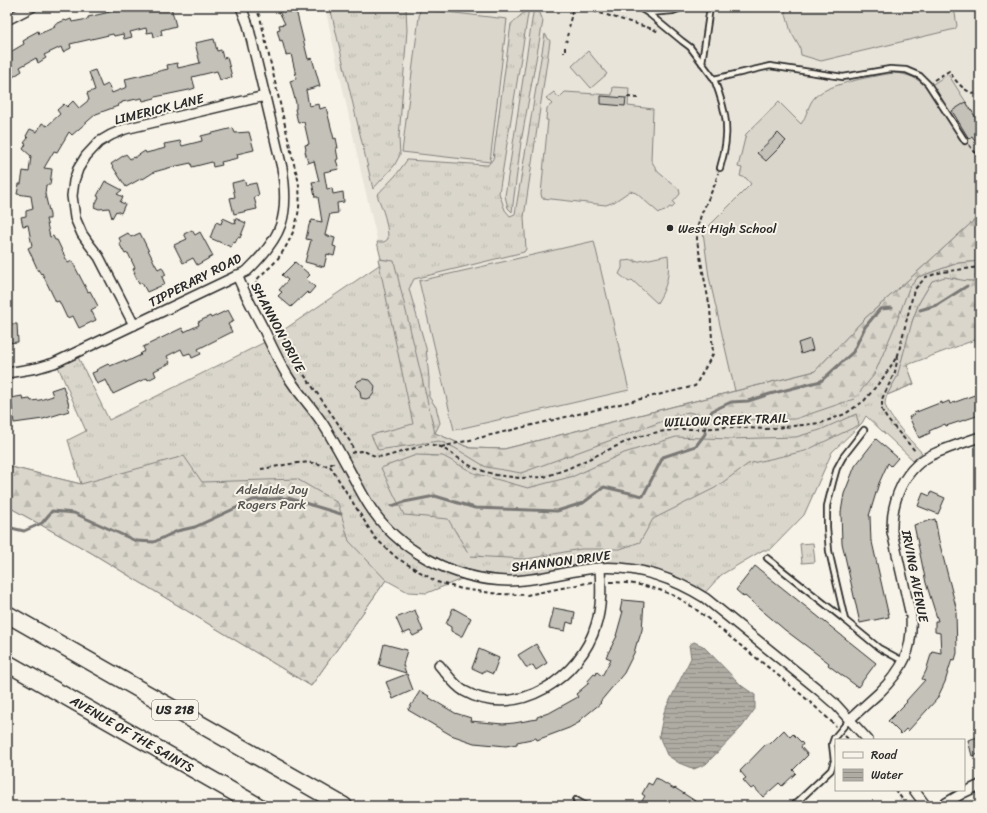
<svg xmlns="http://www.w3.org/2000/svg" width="987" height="813" viewBox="0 0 987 813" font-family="Sriracha,sans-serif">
<defs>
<pattern id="grass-tufts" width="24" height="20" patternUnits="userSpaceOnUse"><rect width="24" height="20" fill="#dad6cc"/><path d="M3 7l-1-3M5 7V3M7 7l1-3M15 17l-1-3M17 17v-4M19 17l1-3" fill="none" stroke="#bbb8af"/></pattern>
<pattern id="forest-firs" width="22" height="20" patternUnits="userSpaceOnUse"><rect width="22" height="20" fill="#dad6cc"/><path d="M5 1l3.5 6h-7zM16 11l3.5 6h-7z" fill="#bbb8af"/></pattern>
<pattern id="water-rules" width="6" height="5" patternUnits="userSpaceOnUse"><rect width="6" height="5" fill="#afaca4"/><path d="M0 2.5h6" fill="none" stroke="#8f8c86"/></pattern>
</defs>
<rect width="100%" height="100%" fill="#f7f3e8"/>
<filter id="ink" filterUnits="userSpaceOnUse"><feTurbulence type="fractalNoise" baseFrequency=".025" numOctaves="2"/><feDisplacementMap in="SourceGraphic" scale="8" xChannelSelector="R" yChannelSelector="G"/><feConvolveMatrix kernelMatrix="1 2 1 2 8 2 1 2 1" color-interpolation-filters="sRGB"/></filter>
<g filter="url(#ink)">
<polygon fill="#e8e4da" points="325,7 977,7 980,20 980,215 815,371 504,449 470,448 422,428 361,172"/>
<g fill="url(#grass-tufts)" stroke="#82807c">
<polygon points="330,7 406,7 406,9 407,30 399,138 400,155 394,166 373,189"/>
<polygon points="534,7 538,8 543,21 521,142 512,212 508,208 505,196"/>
<path d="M529,8L499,193L505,210L510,216L515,214L545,34L550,41L524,217L526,249L524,252L414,279L409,289L426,348L429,378V397L436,407L440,423L435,433L470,448L504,449L882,354L909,288L918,277L958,263L980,261V281H961L955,278L932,281L919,303L912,322L907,365L914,384L887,395C886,398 885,401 885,404C887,416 913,443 922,453L913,460L866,416L862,423L832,452L804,515L770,550H763L721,575L702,596L622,568L533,579L469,576L427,593L408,592L386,580L311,686L90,552L7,506V466L81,484L68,440L86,431L56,362L76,353L109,420L269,340L382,263L394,262L381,259L377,242H384L388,239C388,223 383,210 377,195L396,175L407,160L488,165L493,159L511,24Z"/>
<polygon points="813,543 815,562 802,563 800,544"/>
</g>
<g fill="url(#forest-firs)" stroke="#82807c">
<polygon points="980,215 980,261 958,263 918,277 909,288 897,321 874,375 854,399 795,419 722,420 688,412 521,473 486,467 455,448 439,441 378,450 371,435 413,424 378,259 394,261 435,433 470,448 504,449 815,371 864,319 926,264"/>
<path d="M945,277C958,279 966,282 980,281V338L907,365L914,384L887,395L897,377L912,322L919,303L932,281Z"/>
<polygon points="856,414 859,425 805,451 748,464 715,488 653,519 640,542 620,549 581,549 527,559 470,556 448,519 404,515 381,468 416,455 443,456 474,473 528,488 574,476 624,453 676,437 729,439 796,437 820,430"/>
<polygon points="184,456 202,482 297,479 338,503 349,541 386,580 311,686 90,552 7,506 7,466 81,484"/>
</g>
<g fill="#dad6cc" stroke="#82807c">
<polygon points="784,7 954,7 957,26 955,29 821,61 801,55 800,48 791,32"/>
<polygon points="420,9 507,19 490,162 402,152"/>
<polygon points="588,51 607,74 591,88 572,66"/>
<path d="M894,73C908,74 918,78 927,88L948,74L980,124V215L926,264L864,319L815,371L735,391L709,277L703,232L751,184L746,178L740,176L742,168L738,167L746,134L779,102L801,124C807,116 808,104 815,97C829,83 875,76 894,73Z"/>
<polygon points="613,87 629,88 628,106 653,109 651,160 658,172 679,189 680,194 673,202 675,205 672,208 670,207 665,211 659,213 636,193 630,191 614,202 606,205 542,198 541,194 548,120 546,120 547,108 552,104 546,98 554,92 559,98 565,92 612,95"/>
<polygon points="594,241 629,390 454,430 419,281"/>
<path d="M668,255C670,274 667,287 657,303L632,280L629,282L619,274L622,268V261L635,260V262Z"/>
</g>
<polygon fill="url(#water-rules)" stroke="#7a7874" points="694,642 703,646 742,686 755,695 755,709 742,727 706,764 694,769 679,763 667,755 659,736 664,712 691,658 689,645"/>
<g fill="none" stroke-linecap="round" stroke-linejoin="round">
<g stroke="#7a7874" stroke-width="3">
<polyline points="977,262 977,248 980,223"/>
<polyline points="920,310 937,305 967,286"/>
<polyline points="392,506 404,502 435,496 475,508 557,511 583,503 604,487 643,496 663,457 696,446 705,434 706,422 712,411 731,402 748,401 770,394 821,381 853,352 865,327 880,309 892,308"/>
<polyline points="7,527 24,531 42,523 52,511 74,513 136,541 154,542 177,531 195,527 253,500 288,498 341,514"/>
</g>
</g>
<g fill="#c4c1b9" stroke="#2b2b2b">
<polygon points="132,7 171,7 176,26 161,30 162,35 154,37 153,32 147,33 146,28 130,32 132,37 124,39 123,34 114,36 113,34 70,44 71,48 63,52 61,47 44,55 46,58 38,63 36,58 20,67 22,71 7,81 7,54 24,44 23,41 28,38 27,37 38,31 39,34 55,27 54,25 65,20 66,21 71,19 72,22 88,19 88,17"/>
<polygon points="277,7 295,7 296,10 308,59 312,58 320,86 306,90 309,106 319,104 320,109 326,107 334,139 336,138 338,148 336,148 338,159 336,160 339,169 324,172 327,189 332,188 333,194 343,192 344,202 337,203 338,213 330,214 325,235 335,238 333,246 336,247 334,256 327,254 324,267 305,262 311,240 306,239 309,225 312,220 322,222 318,197 315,197 312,182 319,181 314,161 308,163 305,151 306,150 305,145 309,144 304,122 298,123 295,109 296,109 296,103 290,81 296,79 295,71 291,54 286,55 282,40 280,41 277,30 280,29 279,25 285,24"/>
<polygon points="214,39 217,51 221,50 223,58 227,57 232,77 220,80 217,71 192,77 195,88 189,90 155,97 155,98 143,101 142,98 122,102 122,103 117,105 118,106 96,114 72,135 69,132 57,152 54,151 44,168 52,169 50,185 46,185 45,194 50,215 50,219 46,219 50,237 53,236 55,240 57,240 68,263 72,261 88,292 90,291 98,306 91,310 96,320 79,328 73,316 67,318 59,301 56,302 42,273 41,274 37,268 28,248 32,246 28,225 23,226 21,217 26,216 26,211 33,209 31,196 17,194 19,184 21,184 23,171 29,172 31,156 23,149 26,144 24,143 28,138 26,136 30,129 37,132 42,123 47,126 60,114 57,110 64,104 67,107 73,101 79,108 89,100 87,93 95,90 89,72 95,70 102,87 108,84 112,93 127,87 125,79 168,69 167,65 177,63 178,68 200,63 195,43"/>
<polygon points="601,96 626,98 625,106 601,104"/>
<polygon points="966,102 980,124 980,136 974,140 972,137 969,139 952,111"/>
<polygon points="233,128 235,133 249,132 254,150 237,154 238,158 221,162 222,165 213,167 212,162 192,167 191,163 172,167 154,172 143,179 142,178 126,187 111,164 126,154 130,159 133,157 134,158 145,151 146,153 162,149 165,148 164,144 180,141 182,146 202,141 201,136"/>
<polygon points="778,133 786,141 766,161 757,153"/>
<polygon points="244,180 246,185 256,183 259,195 254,197 257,209 234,214 230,198 235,197 232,183"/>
<polygon points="105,181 122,190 117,194 123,197 120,202 125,204 121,213 116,211 112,218 109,208 99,209 94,207 99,197 97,196"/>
<polygon points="223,218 236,224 235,218 246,223 240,238 238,237 235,243 233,242 231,247 210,238 216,222 221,224"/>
<polygon points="192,230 195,235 200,232 213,256 197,265 193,258 183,263 174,245 187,239 184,234"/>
<polygon points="128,233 131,237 140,233 155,264 158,269 162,267 166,275 162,277 165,284 147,292 142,283 139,284 134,273 135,273 133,269 135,268 128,253 125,254 119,243 121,242 119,238"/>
<polygon points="295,262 310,275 306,279 315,287 309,294 307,292 291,307 278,296 282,292 279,290 288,280 282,275"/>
<polygon points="228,310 234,321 228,324 232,332 198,349 201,354 192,358 190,353 184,355 181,349 167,356 170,363 154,371 156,376 148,380 147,378 113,394 106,380 97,384 92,373 97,371 96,370 108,364 110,366 125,360 126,362 141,355 140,354 145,351 143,347 182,328 184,332 199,325 198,322 210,316 211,318"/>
<polygon points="7,324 17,324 18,342 7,343"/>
<polygon points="810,339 813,350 801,354 798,343"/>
<polygon points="363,379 370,380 375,386 374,393 371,397 366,399 361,398 360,391 355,386 358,381"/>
<polygon points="63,386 69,405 68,405 69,411 43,419 14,423 11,398 22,396 23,400 30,399 31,401 40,400 53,396 51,390"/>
<polygon points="980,393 980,415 946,426 945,424 929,431 930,433 919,438 909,417 915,414 914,413 942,402 942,404 949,401 950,404"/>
<polygon points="876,439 898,458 891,466 888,463 879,483 869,516 870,516 871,542 872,542 889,617 860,623 842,543 841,512 844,494 855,466"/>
<polygon points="931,492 945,498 938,514 918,506 923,493 930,496"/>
<polygon points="935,519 939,541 957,611 956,612 957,653 955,660 952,659 945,682 937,699 908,731 906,729 901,734 888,721 907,702 906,701 925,680 922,679 926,671 932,651 941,653 940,633 935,632 935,621 938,621 926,583 914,525"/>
<polygon points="755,566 876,663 858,687 836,671 828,665 829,663 785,630 745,596 744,597 736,590"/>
<polygon points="623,600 644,602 642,630 638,642 637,642 634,653 624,673 600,702 601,703 579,721 580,722 569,728 537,740 536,738 517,742 517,744 506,746 474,743 451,735 408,710 420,691 429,696 428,697 455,713 471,718 470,721 503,724 514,723 537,719 537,717 551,712 578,697 576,694 589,683 587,682 594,674 596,675 597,672 602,676 611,659 606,657 617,636 616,636 623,611 620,611 622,601"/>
<polygon points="453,608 471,618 462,636 460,636 451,631 451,627 446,624"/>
<polygon points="554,608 575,612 573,624 567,622 565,631 549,628"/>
<polygon points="415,610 423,631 413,636 410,631 403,634 396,618"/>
<polygon points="384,644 407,650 403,665 406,673 379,665"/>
<polygon points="536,644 547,663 536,670 533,665 529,667 526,667 518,655"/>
<polygon points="479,649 499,658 493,674 486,671 483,671 483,673 472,668"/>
<polygon points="407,674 413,690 393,699 386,682"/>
<polygon points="784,730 790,737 793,734 803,744 801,747 808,755 793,770 796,773 782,786 779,783 763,797 754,787 751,789 743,780 746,778 740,771 768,742 770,744"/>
<polygon points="978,737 980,742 980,754 972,756 968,740"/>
<polygon points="656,778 674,789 675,788 703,806 639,806 645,796 642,794 648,783 652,785"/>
</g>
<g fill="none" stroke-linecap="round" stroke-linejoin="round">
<defs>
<g id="lane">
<polyline points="638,7 648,13 682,41 690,47 714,79 770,66 843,77 890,69 906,70 920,76 928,84 965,141"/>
<polyline points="648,13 673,11 684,7"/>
<polyline points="702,63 710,7"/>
<path d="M714,79C727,113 731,132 720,168"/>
<polyline points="864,430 843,457 837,468 833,482 827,506 827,527 829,551 845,620 879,648 903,661"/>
<polyline points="767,558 845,620"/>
<polyline points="576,800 586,806"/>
<polyline points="793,806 831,770 834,761 832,744 834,738 849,720"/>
</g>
<g id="street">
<polyline points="7,20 32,7"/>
<path d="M237,275C245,295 256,314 265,332C272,347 279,362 287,375C297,392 312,407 323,424C339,449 352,476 367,502C396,550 453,580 509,581C533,581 557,574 581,570C625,562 668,575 705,598L820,691L836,705L868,740"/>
<polyline points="134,325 99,257 89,244 82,234 75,218 72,196 74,181 78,169 86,156 99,142 111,135 125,129 265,96"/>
<path d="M7,373L37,368L54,363L247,271C282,237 290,217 282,168L248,25L241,7"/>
<path d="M439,665C447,674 454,685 464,691C517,721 581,677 596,625C602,606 601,587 600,568"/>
<path d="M849,720C859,711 869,702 879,693C903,669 913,651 911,616L892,532C891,500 904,466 936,453C950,447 965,442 980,437"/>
<polyline points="914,790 926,806"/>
<polyline points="941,806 963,793 980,785"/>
</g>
<g id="highway">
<polyline points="7,614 344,806"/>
<polyline points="7,663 258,806"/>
</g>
</defs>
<use href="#lane" stroke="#2b2b2b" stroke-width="8"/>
<use href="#street" stroke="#2b2b2b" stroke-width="12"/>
<use href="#highway" stroke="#2b2b2b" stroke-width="19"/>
<g stroke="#2b2b2b" stroke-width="2" stroke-dasharray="4 3" stroke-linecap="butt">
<path d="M255,7L260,17L294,164C296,172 299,180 299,188C302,215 292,242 275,262C269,269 261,274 256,281L298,366L333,416L351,443L354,452"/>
<polyline points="580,7 653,29 658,32"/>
<polyline points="571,14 572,11"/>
<polyline points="570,21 571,17"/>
<polyline points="569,27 570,24"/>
<polyline points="567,36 568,33"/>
<polyline points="566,42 567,40"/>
<polyline points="565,50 565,47"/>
<polyline points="564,53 564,51"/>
<path d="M934,80L949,71C957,83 965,93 980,95"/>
<polyline points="627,97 638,98"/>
<polyline points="969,145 980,158"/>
<polyline points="898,356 895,372 882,399 882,410 887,419 916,452"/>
<polyline points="441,447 695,386 713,354 710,308 697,241 697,229 701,215 715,184 718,173"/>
<polyline points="351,453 360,451 366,452 375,456 384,457 429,444 441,447 474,468 496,475 520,478 544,477 567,469 634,438 658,432 681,429 699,429 726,427 766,429 821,423 845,414 864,401 883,378 898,355 914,290 926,277 942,272 980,267"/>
<polyline points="330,466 375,538 397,558 437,582 462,589 499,594 527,595 592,582"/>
<path d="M261,469C276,467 298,461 312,463C322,463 324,469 335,462"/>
<path d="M610,582C632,582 661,588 680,599C702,612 721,630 740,645C773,671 806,697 836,726"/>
<polyline points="845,736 849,740"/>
<polyline points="895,790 908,806"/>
</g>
<use href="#lane" stroke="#f7f3e8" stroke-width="4.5"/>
<use href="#street" stroke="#f7f3e8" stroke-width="9"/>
<use href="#highway" stroke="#f7f3e8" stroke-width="16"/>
</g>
</g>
<circle fill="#2b2b2b" stroke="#f7f3e8" stroke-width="1.5" cx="670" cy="228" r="4"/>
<g text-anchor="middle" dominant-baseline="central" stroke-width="4" stroke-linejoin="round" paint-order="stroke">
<rect fill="#f7f3e8" stroke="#686764" stroke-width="1" x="152" y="700" width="46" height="20" rx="3"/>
<g font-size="12" font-weight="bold" fill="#2b2b2b">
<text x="175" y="710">US 218</text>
</g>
<g font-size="13" fill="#2b2b2b" stroke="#f7f3e8">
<text transform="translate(159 109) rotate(-14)">LIMERICK LANE</text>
<text transform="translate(195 280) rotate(-27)">TIPPERARY ROAD</text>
<text transform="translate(278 327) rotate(62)">SHANNON DRIVE</text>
<text transform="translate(726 420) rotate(-2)">WILLOW CREEK TRAIL</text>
<text transform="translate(561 561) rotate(-7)">SHANNON DRIVE</text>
<text transform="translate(915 576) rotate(79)">IRVING AVENUE</text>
<text transform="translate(132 734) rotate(30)">AVENUE OF THE SAINTS</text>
</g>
<g font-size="13" fill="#2b2b2b" stroke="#f7f3e8" text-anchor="start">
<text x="678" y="228">West High School</text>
</g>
<g font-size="13" fill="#575653" stroke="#f7f3e8">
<text x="272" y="489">Adelaide Joy<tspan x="272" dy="15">Rogers Park</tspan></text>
</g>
</g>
<rect width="987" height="813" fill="none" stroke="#f7f3e8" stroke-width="24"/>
<rect x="12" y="12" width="963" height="789" fill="none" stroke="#2b2b2b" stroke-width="1.5" filter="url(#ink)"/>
<rect x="835" y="739" width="130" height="52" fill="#f7f3e8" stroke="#a5a39c"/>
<rect x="843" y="752" width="20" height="6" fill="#f7f3e8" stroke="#a5a39c"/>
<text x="871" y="759" font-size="12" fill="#2b2b2b">Road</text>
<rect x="843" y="769" width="20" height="12" fill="url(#water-rules)" stroke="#a5a39c"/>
<text x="871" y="779" font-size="12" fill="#2b2b2b">Water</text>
</svg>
